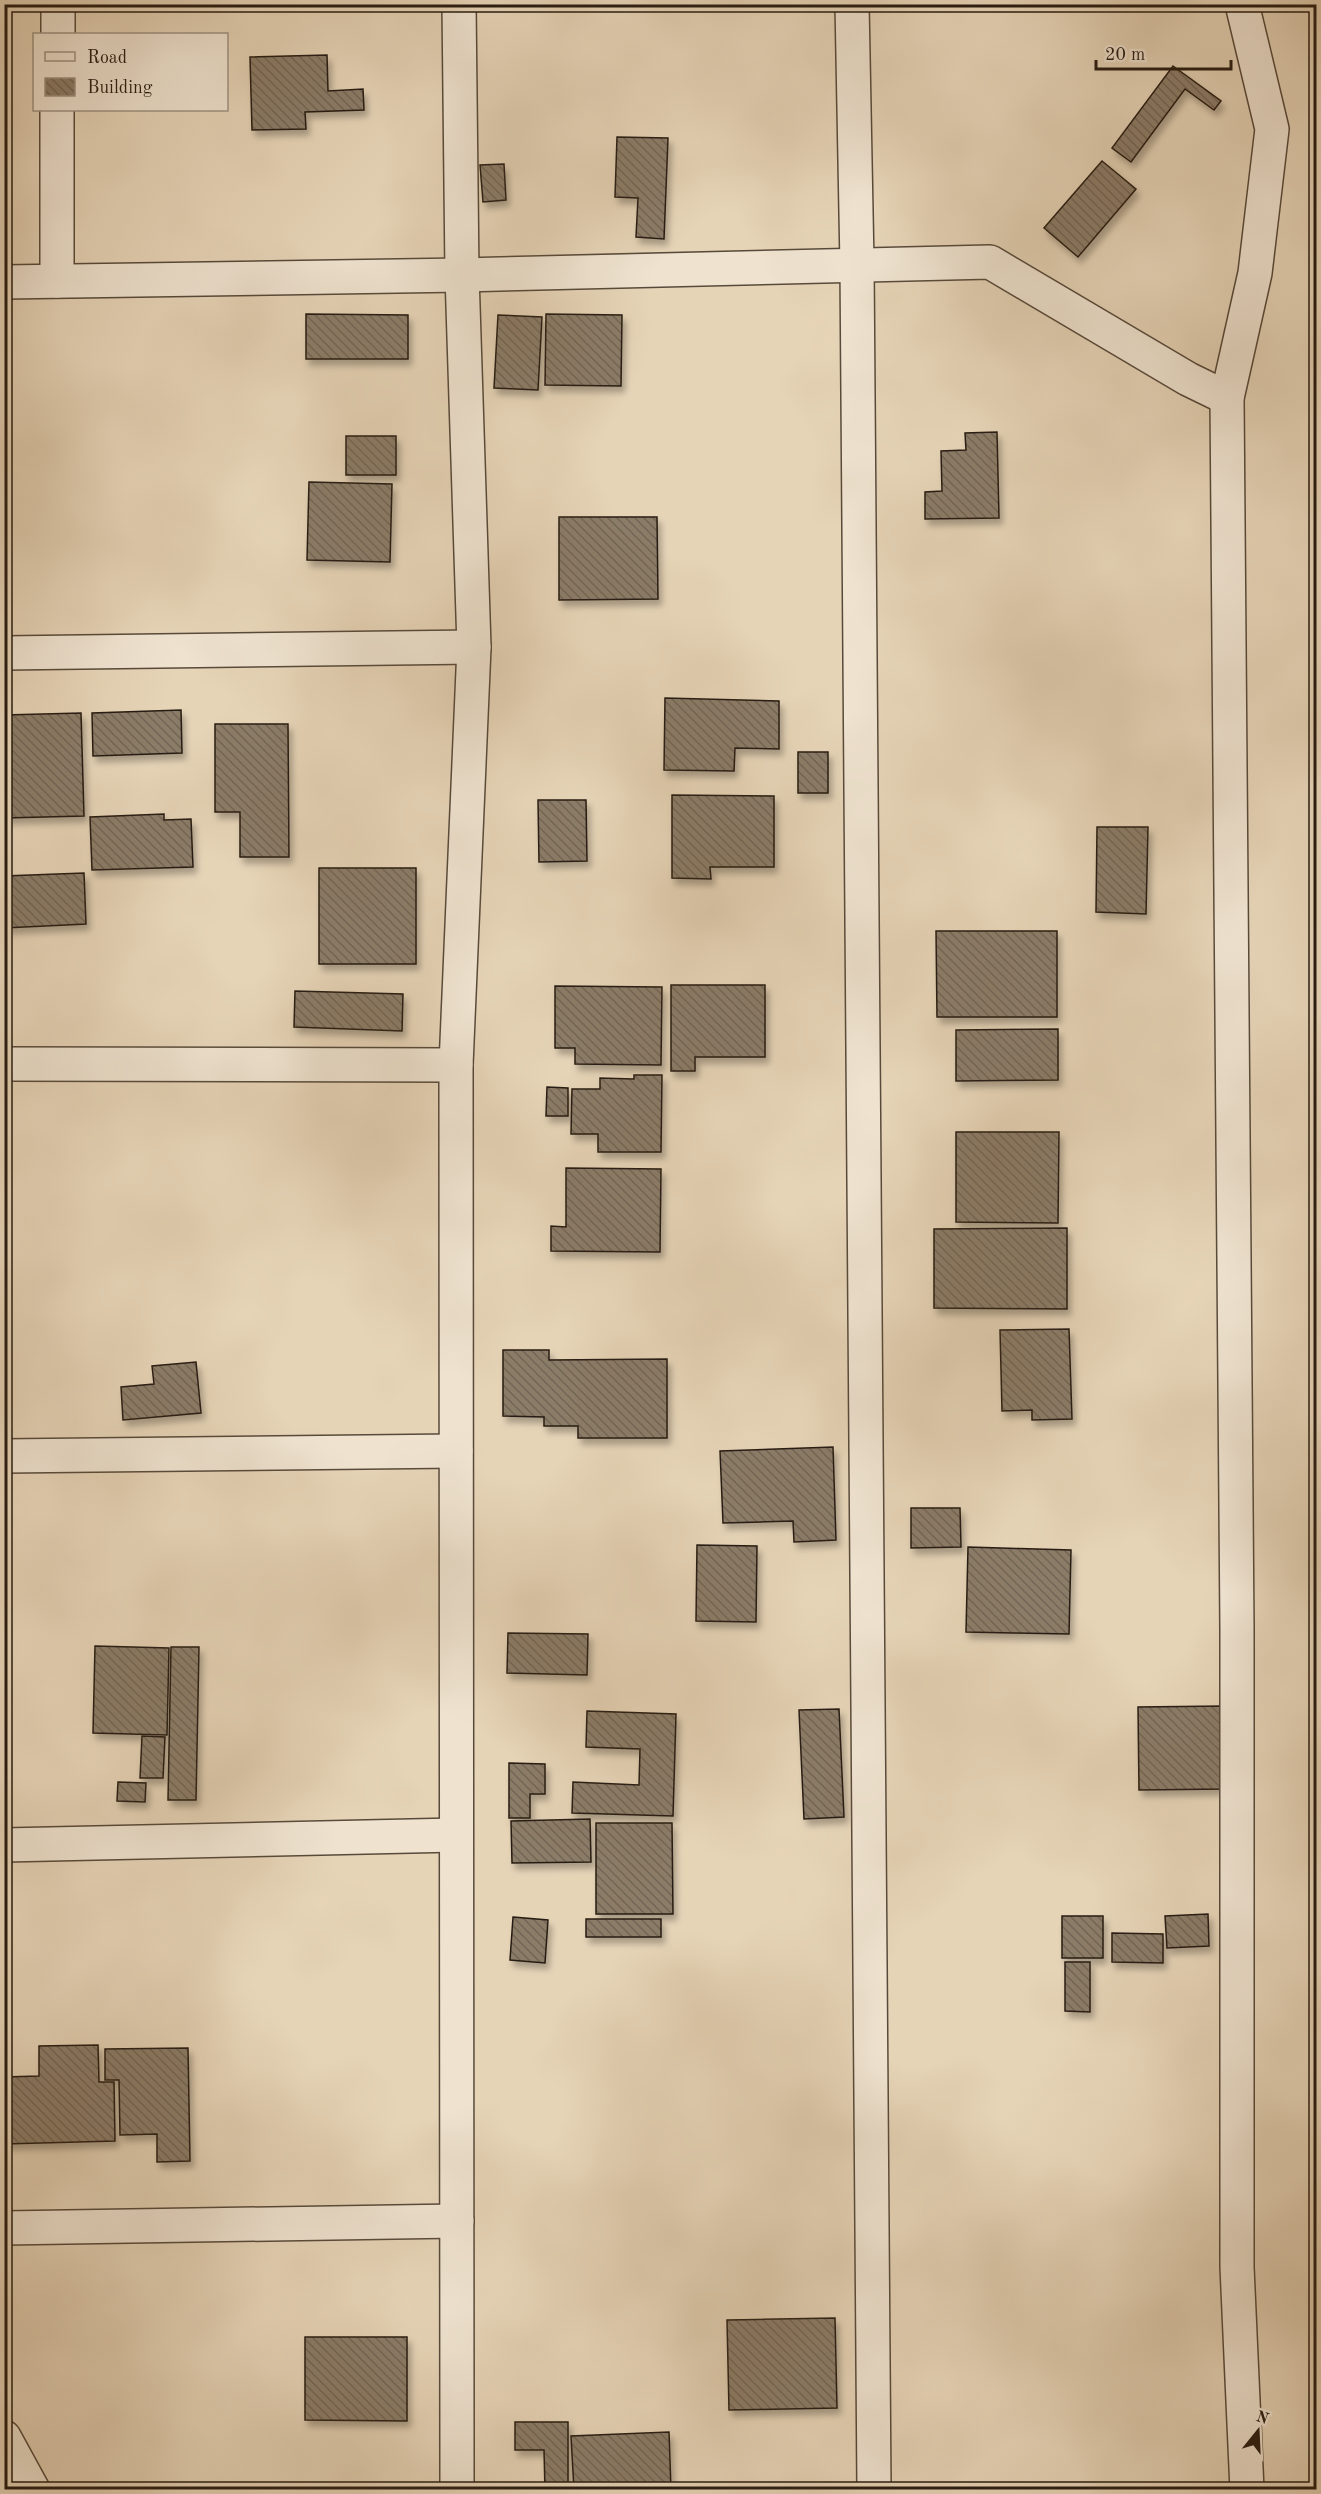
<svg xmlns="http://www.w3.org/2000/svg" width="1321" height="2494" viewBox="0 0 1321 2494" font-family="'Old Standard TT',serif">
<defs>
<pattern id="building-back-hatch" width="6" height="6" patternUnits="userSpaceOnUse" patternTransform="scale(1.5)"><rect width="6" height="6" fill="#8b7c68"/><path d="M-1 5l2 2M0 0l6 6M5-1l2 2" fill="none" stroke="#726554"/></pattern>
<filter id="shadow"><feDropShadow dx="3.5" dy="6" stdDeviation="3" flood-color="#0004"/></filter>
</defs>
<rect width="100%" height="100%" fill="#e6d4b7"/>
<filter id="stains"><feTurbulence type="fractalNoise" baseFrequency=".00333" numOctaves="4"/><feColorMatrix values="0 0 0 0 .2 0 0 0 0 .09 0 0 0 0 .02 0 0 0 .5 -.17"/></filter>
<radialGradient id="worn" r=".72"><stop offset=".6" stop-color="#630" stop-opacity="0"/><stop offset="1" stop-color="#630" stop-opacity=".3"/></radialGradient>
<g fill="url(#building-back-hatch)" stroke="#281c12" stroke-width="1.5" filter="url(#shadow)">
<polygon points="327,55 328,91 363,89 364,110 305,112 306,129 252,130 250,57"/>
<polygon points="1173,66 1221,101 1214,110 1185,89 1131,162 1112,148"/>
<polygon points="617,137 668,138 664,239 636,237 638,198 615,197"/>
<polygon points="1102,161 1136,189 1078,257 1044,228"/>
<polygon points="504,164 506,200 483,202 480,165"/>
<polygon points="306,314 408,315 408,359 306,359"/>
<polygon points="546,314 622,315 621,386 545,385"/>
<polygon points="498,315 542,317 538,390 494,388"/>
<polygon points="997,432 999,518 925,519 925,492 942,491 941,451 966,450 965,433"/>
<rect x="346" y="436" width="50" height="39"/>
<polygon points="309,482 392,484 390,562 307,560"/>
<polygon points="559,517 657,517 658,599 559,600"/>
<polygon points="665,698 779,701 779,749 735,748 734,771 664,770"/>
<polygon points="181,710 182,753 93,756 92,713"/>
<polygon points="81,713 84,816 4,818 4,715"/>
<polygon points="215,724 288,724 289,857 240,857 240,812 215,812"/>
<rect x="798" y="752" width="30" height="41"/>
<polygon points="672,795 774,796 774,867 710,867 711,879 672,878"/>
<polygon points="538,800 586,800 587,861 539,862"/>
<polygon points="164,814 164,820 191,819 193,867 92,870 90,817"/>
<polygon points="1097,827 1148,827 1146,914 1096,912"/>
<rect x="319" y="868" width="97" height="96"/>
<polygon points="84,873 86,924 4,928 4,876"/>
<polygon points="936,931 1057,931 1057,1017 937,1017"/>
<polygon points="671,985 765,985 765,1057 695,1057 695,1071 671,1071"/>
<polygon points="555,986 662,987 661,1065 575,1064 575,1048 555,1048"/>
<polygon points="295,991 403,994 402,1031 294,1027"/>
<polygon points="1058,1029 1058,1080 956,1081 956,1030"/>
<polygon points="634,1075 662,1075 661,1152 598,1152 598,1134 571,1134 572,1089 600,1089 600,1078 634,1079"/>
<polygon points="547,1087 568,1088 568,1116 546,1116"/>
<polygon points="956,1132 1059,1132 1058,1223 956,1222"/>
<polygon points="566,1168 661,1169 660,1252 551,1251 551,1226 566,1227"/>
<polygon points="1067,1228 1067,1309 934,1308 934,1229"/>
<polygon points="1069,1329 1072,1419 1032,1420 1032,1410 1002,1411 1000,1330"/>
<polygon points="503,1350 549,1350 549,1360 667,1359 667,1438 578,1438 578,1426 544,1426 544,1417 503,1416"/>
<polygon points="196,1362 201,1413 123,1420 121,1387 154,1384 152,1366"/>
<polygon points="833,1447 836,1540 794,1542 793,1521 723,1523 720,1451"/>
<polygon points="911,1508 960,1508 961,1547 911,1548"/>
<polygon points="697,1545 757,1546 756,1622 696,1621"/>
<polygon points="968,1547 1071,1550 1069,1634 966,1632"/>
<polygon points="508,1633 588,1634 587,1675 507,1673"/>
<polygon points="95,1646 169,1648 167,1735 93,1733"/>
<polygon points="171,1647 199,1647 196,1800 168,1800"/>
<polygon points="1223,1706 1224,1789 1139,1790 1138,1707"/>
<polygon points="839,1709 844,1817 804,1819 799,1710"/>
<polygon points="587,1711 676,1714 673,1816 572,1813 573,1782 639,1785 640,1749 586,1747"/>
<polygon points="142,1736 165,1737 163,1778 140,1778"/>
<polygon points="509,1763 545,1764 545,1794 530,1794 530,1818 509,1818"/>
<polygon points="118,1782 146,1783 145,1802 117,1801"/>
<polygon points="590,1819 591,1862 512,1863 511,1821"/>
<polygon points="596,1823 672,1823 673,1914 596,1914"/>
<polygon points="1208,1914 1209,1946 1167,1948 1165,1916"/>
<rect x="1062" y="1916" width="41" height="42"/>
<polygon points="513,1917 548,1920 545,1963 510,1960"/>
<rect x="586" y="1919" width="75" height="18"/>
<polygon points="1112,1933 1163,1934 1163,1963 1112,1962"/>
<polygon points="1065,1962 1090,1962 1090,2012 1065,2011"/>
<polygon points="98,2045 99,2082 114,2082 115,2141 4,2144 4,2077 39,2076 39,2046"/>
<polygon points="188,2048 190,2161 157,2162 157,2134 120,2135 119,2080 105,2080 105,2049"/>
<polygon points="835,2318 837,2408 729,2410 727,2320"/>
<polygon points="305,2337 407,2337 407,2421 305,2420"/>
<polygon points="515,2422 568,2422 568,2490 545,2490 544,2450 515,2450"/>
<polygon points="669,2432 671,2490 574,2490 571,2436"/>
</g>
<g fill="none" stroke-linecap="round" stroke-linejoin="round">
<defs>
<g id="minor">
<polyline points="852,4 857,264 874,2490"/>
<polyline points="1242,4 1272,129 1255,273 1227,398 1237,1630 1237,2267 1247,2490"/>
<polyline points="58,34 58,4"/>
<polyline points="57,281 57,110"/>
<polyline points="4,282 462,275 990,262 1188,379 1227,398"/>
<polyline points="4,653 474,647"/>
<polyline points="4,1064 456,1065"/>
<polyline points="4,1456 456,1451"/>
<polyline points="4,1845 456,1835"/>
<polyline points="4,2228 457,2221"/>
<polyline points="4,2437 33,2490"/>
<polyline points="457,2490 456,1065 474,647 462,275 459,4"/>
</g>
</defs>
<use href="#minor" stroke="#584a3b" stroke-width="36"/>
<use href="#minor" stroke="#efe3d0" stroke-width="33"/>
</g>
<rect width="1321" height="2494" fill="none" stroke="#e6d4b7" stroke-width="24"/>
<rect x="6" y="6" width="1309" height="2482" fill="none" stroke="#281c12" stroke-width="3"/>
<rect x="12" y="12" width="1297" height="2470" fill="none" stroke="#281c12" stroke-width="1.5"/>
<rect x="33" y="33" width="195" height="78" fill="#efe3d0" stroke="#9f9384" stroke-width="1.5"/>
<rect x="45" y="52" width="30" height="9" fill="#efe3d0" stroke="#9f9384" stroke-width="1.5"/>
<text x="87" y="63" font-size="18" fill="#281c12">Road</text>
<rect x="45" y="78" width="30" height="18" fill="url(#building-back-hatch)" stroke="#9f9384" stroke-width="1.5"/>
<text x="87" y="93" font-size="18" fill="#281c12">Building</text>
<g transform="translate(1258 2431) rotate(18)" stroke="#efe3d0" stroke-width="4.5" paint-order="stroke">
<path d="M0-4.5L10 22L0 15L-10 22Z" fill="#281c12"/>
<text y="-9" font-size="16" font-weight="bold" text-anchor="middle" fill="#281c12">N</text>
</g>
<path d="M1096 60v9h135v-9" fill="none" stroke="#281c12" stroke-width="3"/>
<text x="1105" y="60" font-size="18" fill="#281c12" stroke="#efe3d0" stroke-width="4.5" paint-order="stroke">20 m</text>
<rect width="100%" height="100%" filter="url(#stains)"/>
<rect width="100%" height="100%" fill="url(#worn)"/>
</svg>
